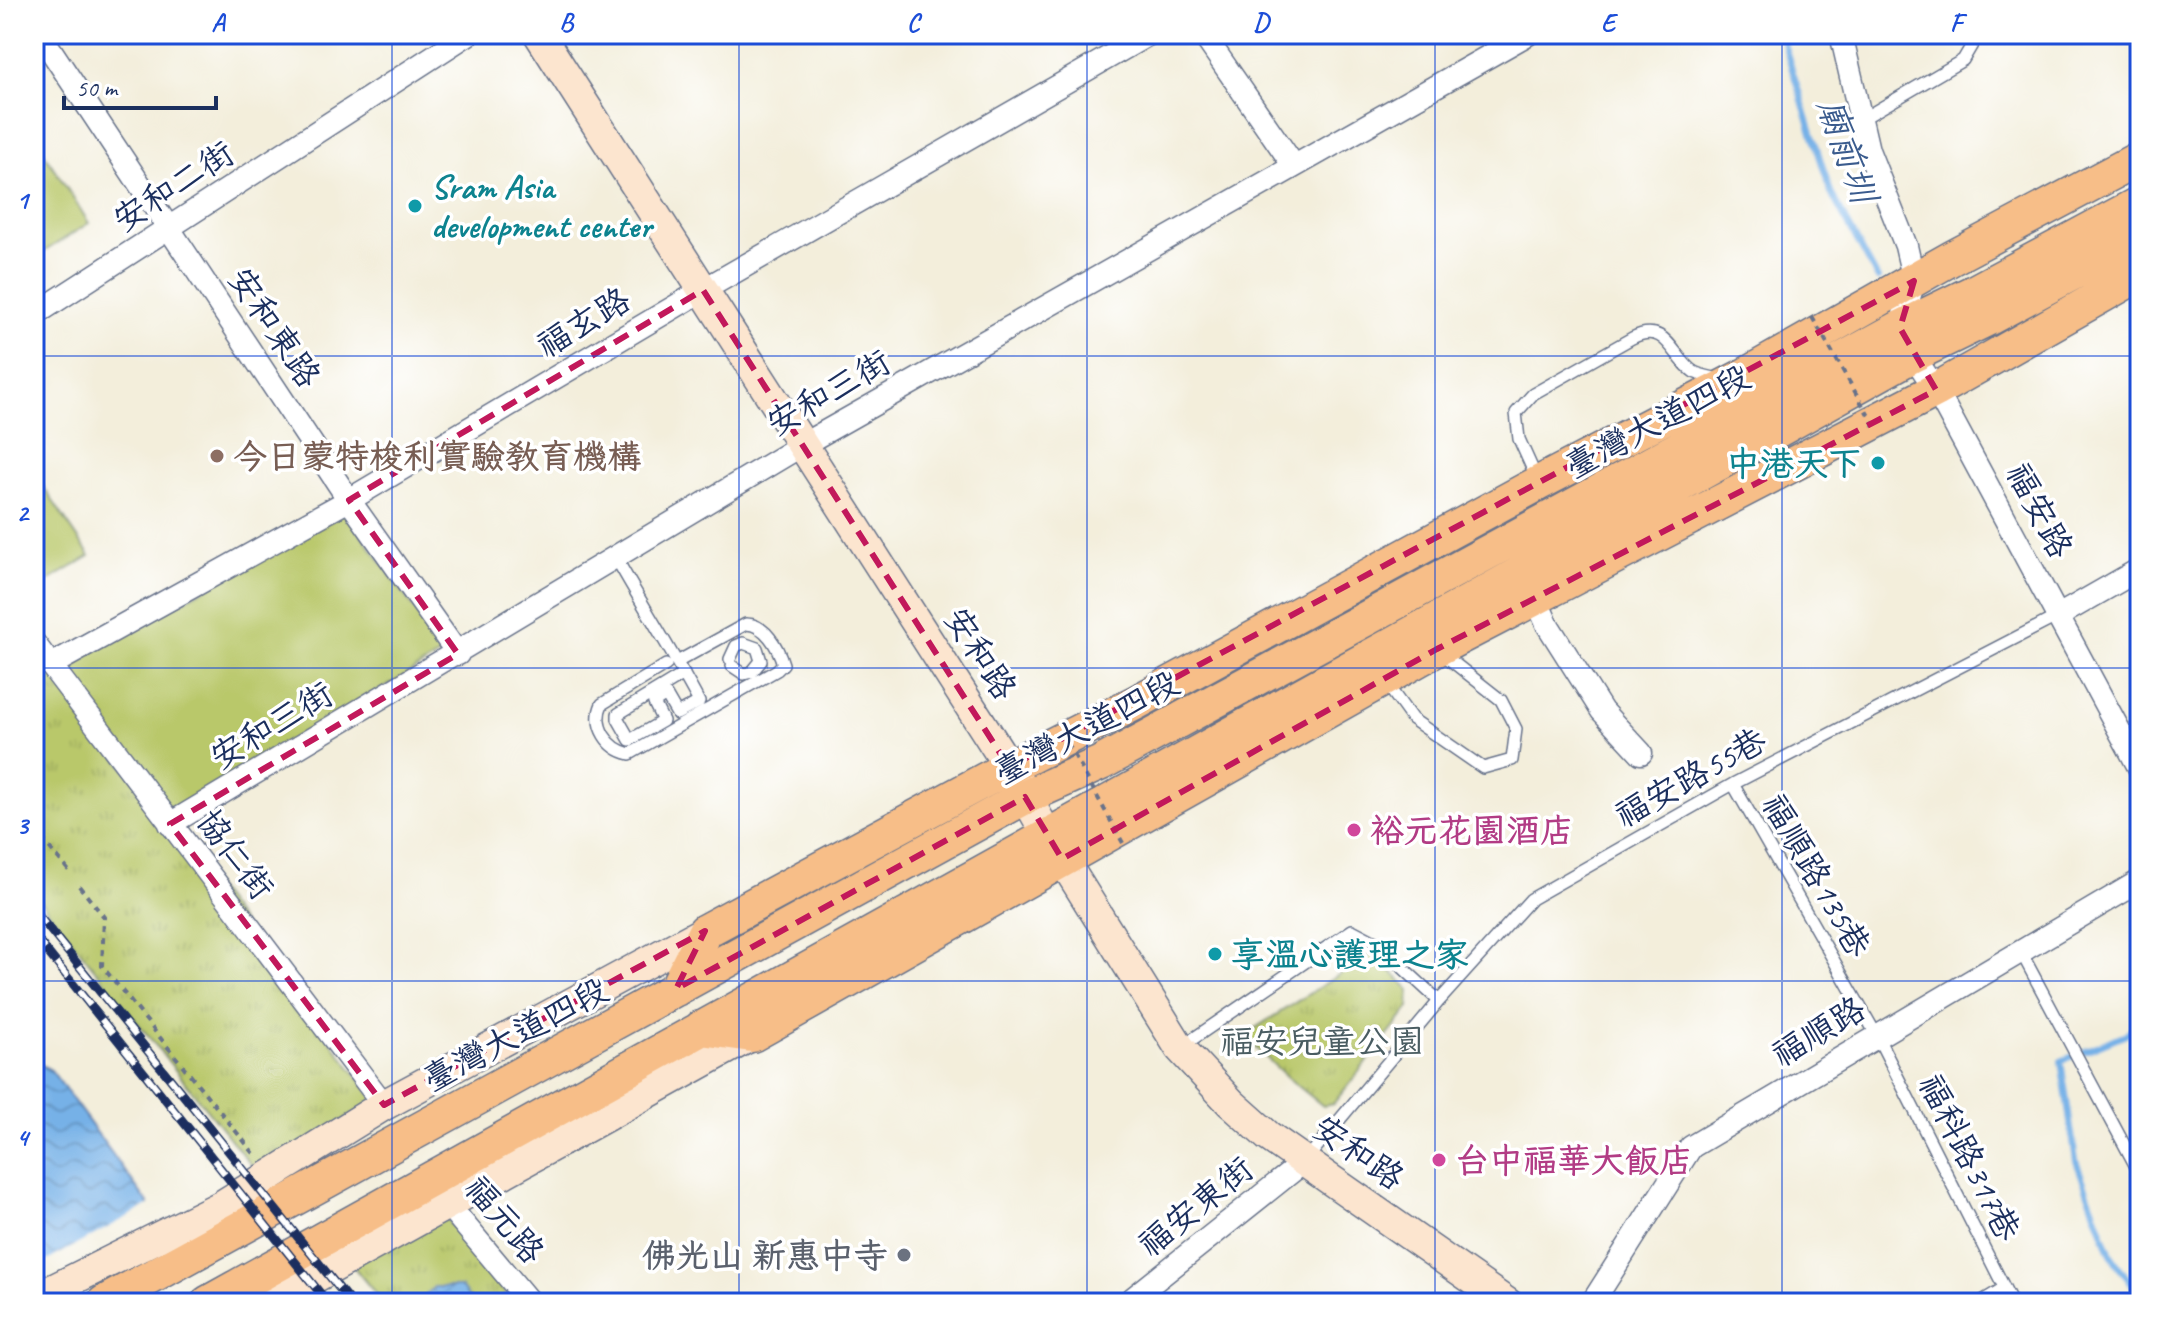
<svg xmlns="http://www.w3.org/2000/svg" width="2174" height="1337" viewBox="0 0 2174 1337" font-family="Caveat,'LXGW WenKai TC',sans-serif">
	<defs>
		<pattern id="park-tufts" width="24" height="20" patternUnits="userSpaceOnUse" patternTransform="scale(2)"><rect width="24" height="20" fill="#b9c86a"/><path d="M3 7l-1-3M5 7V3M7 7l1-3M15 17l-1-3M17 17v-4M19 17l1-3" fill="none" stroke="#9eac5e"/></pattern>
		<pattern id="water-waves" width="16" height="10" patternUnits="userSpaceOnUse" patternTransform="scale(2)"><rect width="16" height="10" fill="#76b1e7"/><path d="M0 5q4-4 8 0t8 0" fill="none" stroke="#6090be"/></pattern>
	</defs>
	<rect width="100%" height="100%" fill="#fff"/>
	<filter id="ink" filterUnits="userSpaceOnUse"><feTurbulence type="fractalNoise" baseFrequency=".0125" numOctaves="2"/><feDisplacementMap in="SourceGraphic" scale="16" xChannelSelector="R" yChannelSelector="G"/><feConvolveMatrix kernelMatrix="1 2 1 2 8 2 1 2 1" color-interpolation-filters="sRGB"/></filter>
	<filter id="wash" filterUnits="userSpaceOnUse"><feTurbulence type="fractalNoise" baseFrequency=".006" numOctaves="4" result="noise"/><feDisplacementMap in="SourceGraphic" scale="32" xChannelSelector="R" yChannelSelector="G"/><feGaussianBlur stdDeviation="1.8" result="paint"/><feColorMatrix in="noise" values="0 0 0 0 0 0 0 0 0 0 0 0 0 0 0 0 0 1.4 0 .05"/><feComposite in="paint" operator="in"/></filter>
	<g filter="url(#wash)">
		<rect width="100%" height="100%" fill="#f3eedb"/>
		<path fill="#b9c86a" stroke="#6a7c64" stroke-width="2" d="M 34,137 L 89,223 L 34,258 Z
			M 34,473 L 90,556 L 34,590 Z
			M 344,510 L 445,652 L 173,813 L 62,669 Z"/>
		<path fill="url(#park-tufts)" stroke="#6a7c64" stroke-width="2" d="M 34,648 L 376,1101 L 256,1171 L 34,893 Z
			M 1373,953 L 1410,990 L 1409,1009 L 1333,1104 L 1323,1106 L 1288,1078 L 1243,1036 Z
			M 439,1209 L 513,1303 L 383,1303 L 348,1260 Z"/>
		<path fill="url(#water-waves)" stroke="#4870a2" stroke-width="2" d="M 34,1061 L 51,1070 L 221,1303 L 34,1303 Z
			M 434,1287 L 461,1287 L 473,1303 L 419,1303 Z"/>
		<path fill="#f3eedb" d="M 153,1203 L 225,1303 L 34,1303 L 34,1268 Z"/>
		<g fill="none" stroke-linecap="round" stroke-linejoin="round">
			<path stroke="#76b1e7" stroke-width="6" d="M 1781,34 L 1831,193 L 1878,279
				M 2140,1020 L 2126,1034 L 2061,1061 L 2076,1161 L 2111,1255 L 2140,1296"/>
		</g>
	</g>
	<g filter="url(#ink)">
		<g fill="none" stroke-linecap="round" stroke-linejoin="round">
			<g stroke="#67728a" stroke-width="14">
				<path id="lane" d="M 1862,119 L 1963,60 L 1976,38 L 1975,34
					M 1537,479 L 1519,439 L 1516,413 L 1533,394 L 1632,338 C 1668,320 1672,358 1694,372 C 1702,376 1711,377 1719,379
					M 616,558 C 643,606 673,653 699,702 L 677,714 L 666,695 L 654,703 L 663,721 L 630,740 L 618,719 L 618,714 L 684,674
					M 730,659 L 736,646 L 743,643 L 757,648 L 761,661 L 752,672 L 744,674 L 732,666
					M 666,665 L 602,704 C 592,726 608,749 630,754 L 777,670 L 783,664 C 778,647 765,624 746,624 L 677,662
					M 1386,683 L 1412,719 L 1483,768 L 1512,760 L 1516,729 L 1501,700 L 1440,652
					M 1733,784 L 1877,1036 L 2012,1303
					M 2021,952 L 2140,1174
					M 1181,1047 L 1352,930 L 1375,942 L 1439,1001
					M 1305,1161 L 1439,1001 L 1531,899 L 1733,784 L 2058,616
					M 1979,1303 L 2004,1288"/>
			</g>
			<g stroke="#67728a" stroke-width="25">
				<path id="street" d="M 40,34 L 349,500 L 458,654
					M 1203,34 L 1294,166
					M 1841,34 L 1868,150 L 1906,246 L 1914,281 L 1900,328 L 1913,355 L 1936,390 L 2140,769
					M 34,315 L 468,34
					M 1536,599 L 1547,624 L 1602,711 L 1641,753
					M 2058,616 L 2140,569
					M 34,643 L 384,1105
					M 51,665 L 349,500 L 703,290 L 1149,34
					M 170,824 L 802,445 L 1528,34
					M 438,1193 L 530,1303
					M 1127,1303 L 1305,1161
					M 1592,1303 L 1691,1147 L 2140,881"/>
			</g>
			<g stroke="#67728a" stroke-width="33">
				<path id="secondary" d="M 539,34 L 1009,767 L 1048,836 L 1180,1048 L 1231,1103 L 1268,1136 L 1507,1303
					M 34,1299 L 221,1206 L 384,1105 L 705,931
					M 269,1303 L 752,1035"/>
			</g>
			<g stroke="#67728a" stroke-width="37">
				<path id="primary" d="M 676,989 L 705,931 L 1009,767 L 1137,702 L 1539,483 L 1742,377 L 1952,258 L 2140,158
					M 701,1028 L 752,1035 L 1437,649 L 1936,390 L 2140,274
					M 104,1303 L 1025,797 L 1101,763 L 1900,328 L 1974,292 L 2140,203
					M 208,1303 L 1913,355 L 1989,318 L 2140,237"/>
			</g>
			<path stroke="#67728a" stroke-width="4" stroke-dasharray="6 6" stroke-linecap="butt" d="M 34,829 L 69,871
				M 79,886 L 104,917 L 102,966 L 256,1156"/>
			<use href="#lane" stroke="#fff" stroke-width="11"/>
			<use href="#street" stroke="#fff" stroke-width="22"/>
			<use href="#secondary" stroke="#fce5cf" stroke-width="30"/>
			<use href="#primary" stroke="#f7be88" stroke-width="34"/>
			<g stroke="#1b2f5e" stroke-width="9">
				<path id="rail" d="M 34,910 L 351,1303
					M 34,935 L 328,1303"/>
			</g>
			<use href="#rail" stroke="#fff" stroke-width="6" stroke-dasharray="18" stroke-linecap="butt"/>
			<path stroke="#67728a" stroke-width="4" stroke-dasharray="6 6" stroke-linecap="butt" d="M 1812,317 L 1877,430
				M 1062,733 L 1123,843"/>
		</g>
	</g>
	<path fill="none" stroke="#c2185b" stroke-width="6" stroke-dasharray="16 10" stroke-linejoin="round" d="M 1914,281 L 1900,328 L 1936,390 L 1437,649 L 1062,859 L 1025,797 L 676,989 L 705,931 L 384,1105 L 170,824 L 458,654 L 349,500 L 703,290 L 1009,767 Z"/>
	<path fill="none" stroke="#1d4ed8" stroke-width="2" stroke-opacity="0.55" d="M 392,34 L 392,1303M 739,34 L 739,1303M 1087,34 L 1087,1303M 1435,34 L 1435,1303M 1782,34 L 1782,1303M 34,356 L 2140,356M 34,668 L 2140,668M 34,981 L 2140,981"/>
	<g fill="#0f9aa8" stroke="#fff" stroke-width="3">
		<circle cx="415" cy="206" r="8"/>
		<circle cx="1878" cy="463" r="8"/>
		<circle cx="1215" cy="954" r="8"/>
	</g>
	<circle fill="#8d6e63" stroke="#fff" stroke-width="3" cx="217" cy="456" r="8"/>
	<g fill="#d1479c" stroke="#fff" stroke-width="3">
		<circle cx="1354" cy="830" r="8"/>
		<circle cx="1439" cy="1160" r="8"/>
	</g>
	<circle fill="#6b7280" stroke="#fff" stroke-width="3" cx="904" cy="1255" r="8"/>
	<g text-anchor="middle" stroke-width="7" stroke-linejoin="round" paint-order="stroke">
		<g font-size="34" fill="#1b2f5e" stroke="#fff">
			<text transform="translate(173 186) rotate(-33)" y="12">安和二街</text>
			<text transform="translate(583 322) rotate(-31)" y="12">福玄路</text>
			<text transform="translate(275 327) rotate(56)" y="12">安和東路</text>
			<text transform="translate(828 392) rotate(-30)" y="12">安和三街</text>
			<text transform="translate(1657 421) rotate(-28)" y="12">臺灣大道四段</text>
			<text transform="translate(2040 510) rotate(62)" y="12">福安路</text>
			<text transform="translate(981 653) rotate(57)" y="12">安和路</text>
			<text transform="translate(271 725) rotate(-31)" y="12">安和三街</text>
			<text transform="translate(1086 727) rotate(-28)" y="12">臺灣大道四段</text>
			<text transform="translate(1690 777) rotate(-29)" y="12">福安路55巷</text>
			<text transform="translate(236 854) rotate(53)" y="12">協仁街</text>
			<text transform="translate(1817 875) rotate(60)" y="12">福順路135巷</text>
			<text transform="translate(1818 1031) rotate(-31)" y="12">福順路</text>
			<text transform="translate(515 1034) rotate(-28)" y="12">臺灣大道四段</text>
			<text transform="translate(1359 1152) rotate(35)" y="12">安和路</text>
			<text transform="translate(1970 1157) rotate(63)" y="12">福科路317巷</text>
			<text transform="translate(1195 1206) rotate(-39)" y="12">福安東街</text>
			<text transform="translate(505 1219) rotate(50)" y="12">福元路</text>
		</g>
		<g font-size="34" font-weight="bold" fill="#0d838f" stroke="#fff" text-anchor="start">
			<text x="431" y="198">Sram Asia<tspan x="431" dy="39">development center</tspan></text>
			<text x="1862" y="475" text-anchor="end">中港天下</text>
			<text x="1231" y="966">享溫心護理之家</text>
		</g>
		<g font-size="34" font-weight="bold" fill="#785e54" stroke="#fff" text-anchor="start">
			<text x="233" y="468">今日蒙特梭利實驗教育機構</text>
		</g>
		<g font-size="34" font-weight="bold" fill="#b23c85" stroke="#fff" text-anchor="start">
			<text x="1370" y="842">裕元花園酒店</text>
			<text x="1455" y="1172">台中福華大飯店</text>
		</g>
		<g font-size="34" fill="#4a5d62" stroke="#fff">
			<text x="1322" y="1053">福安兒童公園</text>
		</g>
		<g font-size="34" font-weight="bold" fill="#5b616d" stroke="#fff" text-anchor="end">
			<text x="888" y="1267">佛光山 新惠中寺</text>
		</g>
		<g font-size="36" font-style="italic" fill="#3b5c8e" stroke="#fff">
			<text transform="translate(1848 150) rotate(70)" y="13">廟前圳</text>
		</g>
	</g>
	<rect width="2174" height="1337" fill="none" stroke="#fff" stroke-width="88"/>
	<path d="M64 96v12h152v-12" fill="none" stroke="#1b2f5e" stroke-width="4"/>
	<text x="76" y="96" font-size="24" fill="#1b2f5e" stroke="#ffffff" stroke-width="6" paint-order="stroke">50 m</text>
	<rect x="44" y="44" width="2086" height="1249" fill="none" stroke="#1d4ed8" stroke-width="3"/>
	<g font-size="26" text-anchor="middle" font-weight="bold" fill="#1d4ed8">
		<text x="218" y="31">A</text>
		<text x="566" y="31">B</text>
		<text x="913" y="31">C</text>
		<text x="1261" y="31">D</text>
		<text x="1608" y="31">E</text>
		<text x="1956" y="31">F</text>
		<text x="22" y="209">1</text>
		<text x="22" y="521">2</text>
		<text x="22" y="834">3</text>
		<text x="22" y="1146">4</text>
	</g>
</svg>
